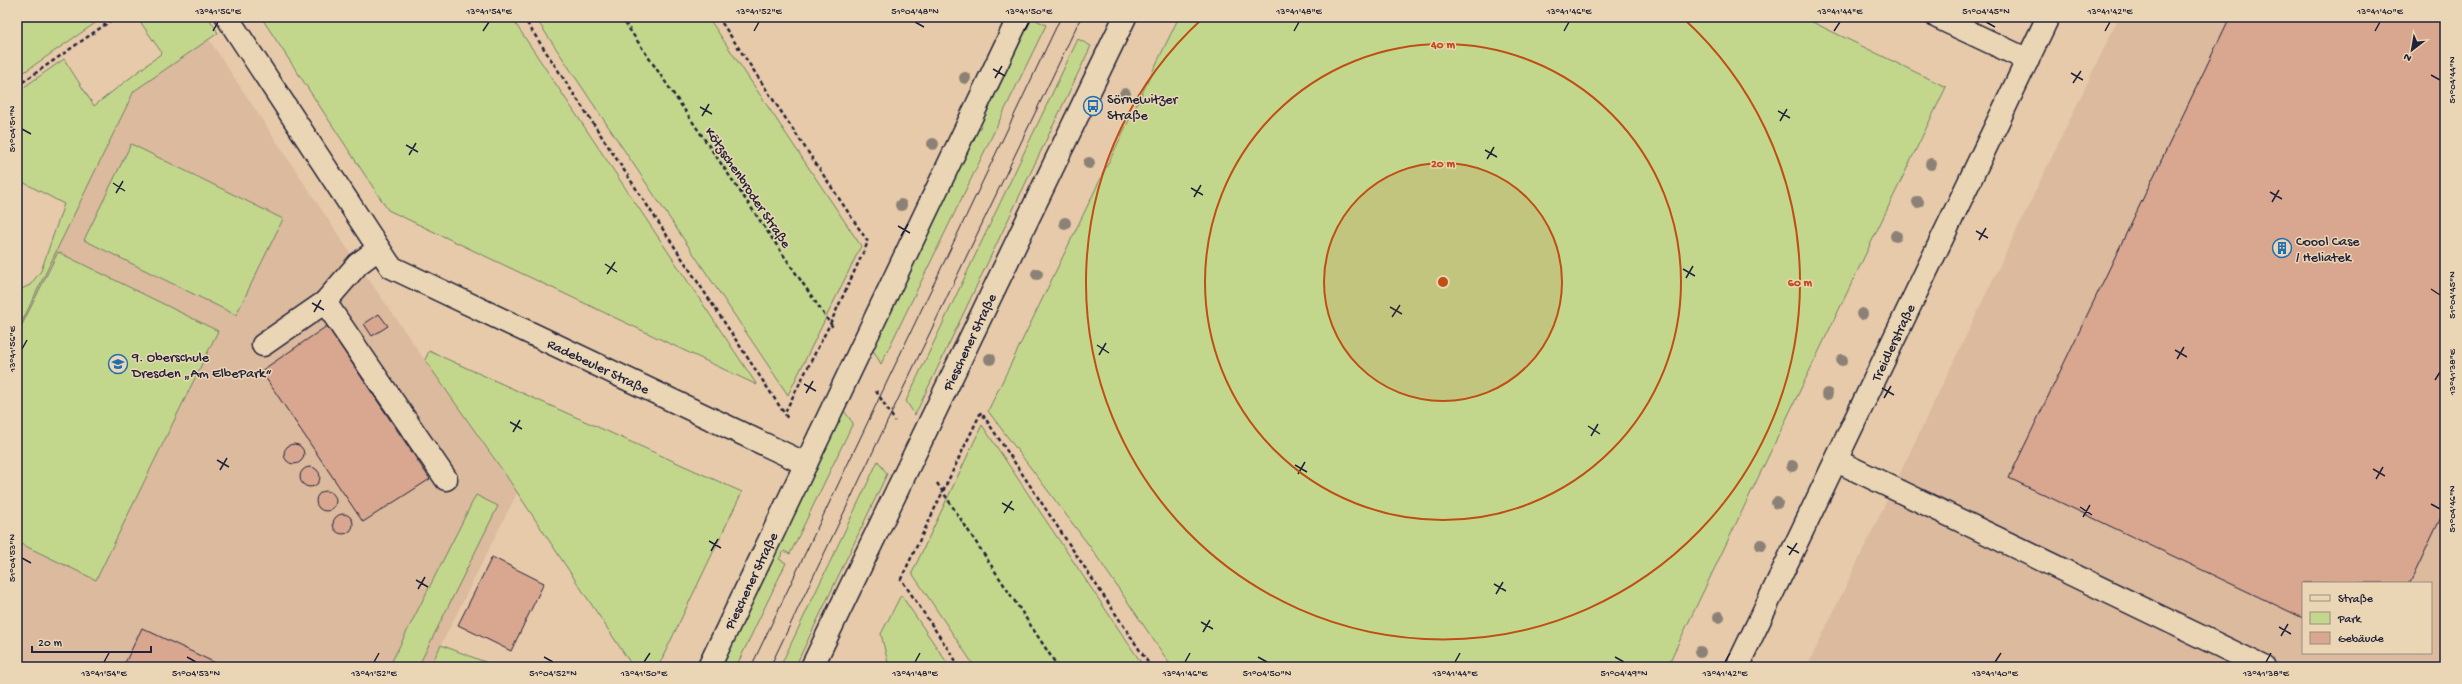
<svg xmlns="http://www.w3.org/2000/svg" width="2462" height="684" viewBox="0 0 2462 684" font-family="'Gochi Hand',sans-serif">
	<rect width="100%" height="100%" fill="#e7caaa"/>
	<filter id="ink" filterUnits="userSpaceOnUse"><feTurbulence type="fractalNoise" baseFrequency=".025" numOctaves="2"/><feDisplacementMap in="SourceGraphic" scale="8" xChannelSelector="R" yChannelSelector="G"/><feConvolveMatrix kernelMatrix="1 2 1 2 8 2 1 2 1" color-interpolation-filters="sRGB"/></filter>
	<g filter="url(#ink)">
		<path fill="#dbba9e" fill-rule="evenodd" d="M 2119,17 L 2445,17 L 2445,667 L 1807,667 ZM 2303,583 L 2431,583 L 2431,653 L 2303,653 Z
			M 208,38 L 349,251 L 517,493 L 430,667 L 17,667 L 17,332 L 134,91 Z"/>
		<path fill="#c3d78c" stroke="#727c64" d="M 17,17 L 104,17 L 17,77 Z
			M 137,17 L 208,17 L 218,33 L 134,91 L 17,332 L 17,291 L 30,285 L 41,271 L 64,204 L 17,179 L 17,92 L 64,59 L 94,106 L 162,53 Z
			M 261,17 L 511,17 L 757,385 L 388,210 Z
			M 535,17 L 708,17 L 861,246 L 788,395 Z
			M 1179,17 L 1802,17 L 1946,87 L 1667,667 L 1172,667 L 1091,548 L 988,411 Z
			M 1032,18 L 1046,25 L 881,364 L 873,350 Z
			M 1078,39 L 1091,46 L 915,415 L 906,401 Z
			M 131,144 L 283,219 L 236,315 L 84,240 Z
			M 58,252 L 218,331 L 96,580 L 17,542 L 17,335 Z
			M 429,351 L 742,492 L 658,667 L 633,667 L 505,474 L 425,360 Z
			M 844,411 L 853,423 L 790,554 L 784,551 L 779,559 L 786,563 L 736,667 L 721,667 Z
			M 982,425 L 1144,667 L 975,667 L 912,573 Z
			M 878,461 L 887,474 L 795,667 L 780,667 Z
			M 476,495 L 498,506 L 418,667 L 389,667 Z
			M 901,595 L 950,667 L 889,667 L 881,634 Z
			M 441,645 L 498,667 L 430,667 Z"/>
		<path fill="#d9a790" stroke="#22223b" d="M 2230,17 L 2445,17 L 2445,509 L 2410,583 L 2303,583 L 2303,618 L 2009,478 Z
			M 379,314 L 388,326 L 372,336 L 364,324 Z
			M 327,326 L 430,479 L 363,522 L 261,371 Z
			M284 454a10 10 0 1 1 20 0a10 10 0 1 1-20 0Z
			M300 477a10 10 0 1 1 20 0a10 10 0 1 1-20 0Z
			M316 501a10 10 0 1 1 20 0a10 10 0 1 1-20 0Z
			M333 524a10 10 0 1 1 20 0a10 10 0 1 1-20 0Z
			M 492,557 L 544,583 L 511,651 L 458,625 Z
			M 142,628 L 224,667 L 123,667 Z"/>
		<g fill="none" stroke-linecap="round" stroke-linejoin="round">
			<g stroke="#22223b" stroke-width="25">
				<g id="minor">
					<path id="s1" d="M 227,17 L 391,267 L 806,464"/>
					<path d="M 1937,17 L 2028,60"/>
					<path d="M 325,302 L 446,479"/>
					<path d="M 263,345 L 325,302 L 358,264 L 378,249"/>
					<path d="M 1837,461 L 2264,667"/>
					<path id="s2" d="M 709,667 L 1019,17"/>
					<path id="s3" d="M 812,667 L 1125,17"/>
					<path id="s4" d="M 1737,667 L 2048,17"/>
				</g>
			</g>
			<path stroke="#22223b" stroke-width="2.5" stroke-dasharray="4 3" stroke-linecap="butt" d="M 523,17 L 788,419
				M 621,17 L 834,329
				M 718,17 L 868,242 L 830,324 L 785,412
				M 17,86 L 116,17
				M 876,391 L 895,421
				M 937,483 L 1058,667
				M 960,667 L 901,579 L 981,412 L 1151,667"/>
			<use href="#minor" stroke="#ead6b4" stroke-width="22"/>
			<path stroke="#22223b" stroke-width="1" d="M 751,667 L 1061,17
				M 770,667 L 1081,17"/>
		</g>
		<g fill="#8c8176">
			<circle cx="965" cy="78" r="6"/>
			<circle cx="1125" cy="94" r="6"/>
			<circle cx="933" cy="144" r="6"/>
			<circle cx="1089" cy="163" r="6"/>
			<circle cx="1931" cy="164" r="6"/>
			<circle cx="1918" cy="202" r="6"/>
			<circle cx="901" cy="205" r="6"/>
			<circle cx="1065" cy="223" r="6"/>
			<circle cx="1896" cy="236" r="6"/>
			<circle cx="1037" cy="274" r="6"/>
			<circle cx="1862" cy="314" r="6"/>
			<circle cx="990" cy="359" r="6"/>
			<circle cx="1842" cy="360" r="6"/>
			<circle cx="1827" cy="394" r="6"/>
			<circle cx="1792" cy="466" r="6"/>
			<circle cx="1777" cy="503" r="6"/>
			<circle cx="1761" cy="545" r="6"/>
			<circle cx="1719" cy="617" r="6"/>
			<circle cx="1700" cy="652" r="6"/>
		</g>
	</g>
	<path fill="none" stroke="#22223b" stroke-width="1.5" d="M 915,22 L 924,27M 1986,22 L 1995,27M 213,31 L 218,22M 483,31 L 489,22M 754,31 L 759,22M 1024,31 L 1029,22M 1294,31 L 1299,22M 1564,31 L 1569,22M 1834,31 L 1840,22M 2105,31 L 2110,22M 2375,31 L 2380,22M 993,69 L 1005,76M 2071,73 L 2083,80M 2431,75 L 2440,80M 995,78 L 1002,66M 2073,83 L 2081,71M 700,107 L 712,114M 1778,111 L 1790,118M 702,116 L 709,104M 1780,121 L 1787,109M 22,129 L 31,134M 406,145 L 418,152M 1485,150 L 1497,157M 409,155 L 416,143M 1487,159 L 1494,147M 113,183 L 125,191M 1191,188 L 1203,195M 2270,192 L 2282,199M 116,193 L 123,181M 1194,197 L 1201,185M 2272,202 L 2279,190M 898,226 L 910,233M 1976,231 L 1988,238M 901,236 L 908,224M 1979,240 L 1986,228M 605,264 L 617,272M 1683,269 L 1695,276M 607,274 L 615,262M 1686,278 L 1693,266M 2431,289 L 2440,295M 312,303 L 324,310M 1390,307 L 1402,314M 314,312 L 321,300M 1392,317 L 1400,305M 1097,345 L 1109,353M 22,349 L 27,340M 2175,350 L 2187,357M 1099,355 L 1106,343M 2177,359 L 2184,347M 2435,380 L 2440,372M 804,384 L 816,391M 1882,388 L 1894,395M 806,393 L 813,381M 1884,398 L 1891,386M 510,422 L 522,429M 1588,426 L 1600,434M 513,432 L 520,420M 1591,436 L 1598,424M 217,460 L 229,467M 1295,465 L 1307,472M 2373,469 L 2385,476M 220,470 L 227,458M 1298,474 L 1305,462M 2376,479 L 2383,467M 1002,503 L 1014,510M 2431,504 L 2440,509M 2080,507 L 2092,515M 1004,513 L 1012,501M 2083,517 L 2090,505M 709,541 L 721,548M 1787,546 L 1799,553M 711,551 L 718,539M 1789,555 L 1797,543M 22,558 L 31,563M 416,580 L 428,587M 1494,584 L 1506,591M 418,589 L 425,577M 1496,594 L 1503,582M 1201,622 L 1213,629M 2279,627 L 2291,634M 1203,632 L 1210,620M 2281,636 L 2288,624M 187,657 L 196,662M 544,657 L 553,662M 1258,657 L 1267,662M 1615,657 L 1624,662M 104,662 L 109,653M 374,662 L 379,653M 644,662 L 650,653M 915,662 L 920,653M 1185,662 L 1190,653M 1455,662 L 1460,653M 1725,662 L 1730,653M 1995,662 L 2001,653M 2266,662 L 2271,653"/>
	<circle cx="1443" cy="282" r="119" fill="#c04e15" fill-opacity=".12"/>
	<g fill="none" stroke="#c04e15" stroke-width="2">
		<circle cx="1443" cy="282" r="119"/>
		<circle cx="1443" cy="282" r="238"/>
		<path d="M1684 19A357 357 0 1 1 1202 19"/>
	</g>
	<defs>
		<g id="bus-ring" transform="scale(1)"><circle r="9.5" fill="#ead6b4" stroke="#1f6fb2" stroke-width="1.5"/><path d="M-5-6H5V4H4V6H2V4H-2V6H-4V4H-5ZM-3.5-4V0h7V-4ZM-3.5 1.2v1.5H-2V1.2ZM2 1.2v1.5H3.5V1.2Z" fill="#1f6fb2"/></g>
		<g id="building-ring" transform="scale(1)"><circle r="9.5" fill="#ead6b4" stroke="#1f6fb2" stroke-width="1.5"/><path d="M-4-6H4V6H1V3H-1V6H-4ZM-2.5-4.3h1.7v1.8h-1.7ZM.8-4.3h1.7v1.8H.8ZM-2.5-1h1.7V.8h-1.7ZM.8-1h1.7V.8H.8Z" fill="#1f6fb2"/></g>
		<g id="school-ring" transform="scale(1)"><circle r="9.5" fill="#ead6b4" stroke="#1f6fb2" stroke-width="1.5"/><path d="M0-5L7-2L0 1L-7-2ZM-4 1L0 2.5L4 1V4Q0 6-4 4Z" fill="#1f6fb2"/></g>
	</defs>
	<g fill-rule="evenodd">
		<use href="#bus-ring" x="1093" y="106"/>
		<use href="#building-ring" x="2282" y="248"/>
		<use href="#school-ring" x="118" y="364"/>
	</g>
	<g text-anchor="middle" stroke-width="3" stroke-linejoin="round" paint-order="stroke">
		<g font-size="14" fill="#22223b" stroke="#ead6b4" text-anchor="start">
			<text x="1107" y="103">Sörnewitzer<tspan x="1107" dy="16">Straße</tspan></text>
			<text x="2296" y="245">Coool Case<tspan x="2296" dy="16">/ Heliatek</tspan></text>
			<text x="132" y="361">9. Oberschule<tspan x="132" dy="16">Dresden „Am ElbePark“</tspan></text>
		</g>
		<g font-size="14" fill="#22223b" stroke="#ead6b4">
			<text transform="translate(749 187) rotate(56)" y="5">Kötzschenbroder Straße</text>
			<text dy="5" stroke="none"><textPath href="#s3" startOffset="361">Pieschener Straße</textPath></text>
			<text dy="5" stroke="none"><textPath href="#s4" startOffset="360">Treidlerstraße</textPath></text>
			<text dy="5" stroke="none"><textPath href="#s1" startOffset="529">Radebeuler Straße</textPath></text>
			<text dy="5" stroke="none"><textPath href="#s2" startOffset="96">Pieschener Straße</textPath></text>
		</g>
	</g>
	<circle cx="1443" cy="282" r="6" fill="#c04e15" stroke="#ead6b4" stroke-width="2"/>
	<g font-size="12" text-anchor="middle" font-weight="bold" fill="#c04e15" stroke="#ead6b4" stroke-width="3" stroke-linejoin="round" paint-order="stroke">
		<text x="1443" y="48">40 m</text>
		<text x="1443" y="167">20 m</text>
		<text x="1800" y="286">60 m</text>
	</g>
	<rect width="2462" height="684" fill="none" stroke="#ead6b4" stroke-width="44"/>
	<rect x="2302" y="582" width="130" height="72" fill="#ead6b4" stroke="#9a8e84"/>
	<rect x="2310" y="595" width="20" height="6" fill="#ead6b4" stroke="#9a8e84"/>
	<text x="2338" y="602" font-size="12" fill="#22223b">Straße</text>
	<rect x="2310" y="612" width="20" height="12" fill="#c3d78c" stroke="#9a8e84"/>
	<text x="2338" y="622" font-size="12" fill="#22223b">Park</text>
	<rect x="2310" y="632" width="20" height="12" fill="#d9a790" stroke="#9a8e84"/>
	<text x="2338" y="642" font-size="12" fill="#22223b">Gebäude</text>
	<g transform="translate(2412 50) rotate(211)" stroke="#ead6b4" stroke-width="3" paint-order="stroke">
	<path d="M0-3L7 15L0 10L-7 15Z" fill="#22223b"/>
	<text y="-6" font-size="11" font-weight="bold" text-anchor="middle" fill="#22223b">N</text>
	</g>
	<path d="M32 646v6h119v-6" fill="none" stroke="#22223b" stroke-width="2"/>
	<text x="38" y="646" font-size="12" fill="#22223b" stroke="#ead6b4" stroke-width="3" paint-order="stroke">20 m</text>
	<rect x="22" y="22" width="2418" height="640" fill="none" stroke="#22223b" stroke-width="1.5"/>
	<g font-size="10" text-anchor="middle" fill="#22223b">
		<text x="218" y="14">13°41'56"E</text>
		<text x="489" y="14">13°41'54"E</text>
		<text x="759" y="14">13°41'52"E</text>
		<text x="915" y="14">51°04'48"N</text>
		<text x="1029" y="14">13°41'50"E</text>
		<text x="1299" y="14">13°41'48"E</text>
		<text x="1569" y="14">13°41'46"E</text>
		<text x="1840" y="14">13°41'44"E</text>
		<text x="1986" y="14">51°04'45"N</text>
		<text x="2110" y="14">13°41'42"E</text>
		<text x="2380" y="14">13°41'40"E</text>
		<text transform="translate(2451 80) rotate(-90)" y="4">51°04'44"N</text>
		<text transform="translate(11 129) rotate(-90)" y="4">51°04'51"N</text>
		<text transform="translate(2451 295) rotate(-90)" y="4">51°04'45"N</text>
		<text transform="translate(11 349) rotate(-90)" y="4">13°41'56"E</text>
		<text transform="translate(2451 372) rotate(-90)" y="4">13°41'38"E</text>
		<text transform="translate(2451 509) rotate(-90)" y="4">51°04'46"N</text>
		<text transform="translate(11 558) rotate(-90)" y="4">51°04'53"N</text>
		<text x="104" y="676">13°41'54"E</text>
		<text x="196" y="676">51°04'53"N</text>
		<text x="374" y="676">13°41'52"E</text>
		<text x="553" y="676">51°04'52"N</text>
		<text x="644" y="676">13°41'50"E</text>
		<text x="915" y="676">13°41'48"E</text>
		<text x="1185" y="676">13°41'46"E</text>
		<text x="1267" y="676">51°04'50"N</text>
		<text x="1455" y="676">13°41'44"E</text>
		<text x="1624" y="676">51°04'49"N</text>
		<text x="1725" y="676">13°41'42"E</text>
		<text x="1995" y="676">13°41'40"E</text>
		<text x="2266" y="676">13°41'38"E</text>
	</g>
</svg>
